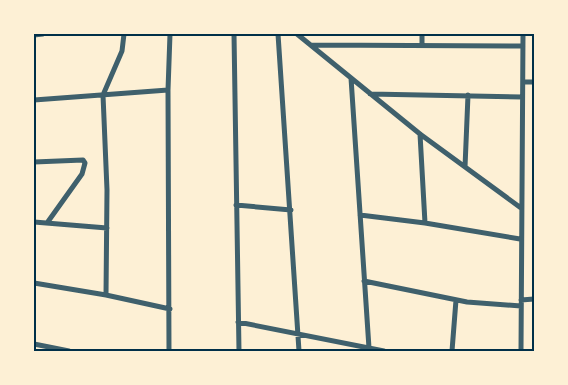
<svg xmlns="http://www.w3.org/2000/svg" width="568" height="385" viewBox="0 0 568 385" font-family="'Space Grotesk',sans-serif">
	<rect width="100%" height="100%" fill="#fdf0d5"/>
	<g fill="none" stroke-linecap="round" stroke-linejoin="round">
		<path stroke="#3f606c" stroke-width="5" d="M 234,34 L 239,351
			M 278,34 L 299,351
			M 297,34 L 420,134 L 521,208
			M 422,34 L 422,45
			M 34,35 L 43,34
			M 311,45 L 523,46
			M 351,78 L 369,348
			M 523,82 L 534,82
			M 370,94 L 522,97
			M 34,100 L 168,90
			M 420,134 L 425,223
			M 34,162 L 83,160 L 85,163 L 82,174 L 47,223
			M 465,167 L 468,95
			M 236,205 L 291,210
			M 360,215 L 425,223 L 520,239
			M 34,222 L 107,228
			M 364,281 L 467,302 L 521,306
			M 34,283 L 106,295 L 170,309
			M 106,295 L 107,190 L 103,95 L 122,51 L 124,34
			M 521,300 L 534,299
			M 238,322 L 384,351
			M 34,344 L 69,351
			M 169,351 L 168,90 L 170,34
			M 452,351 L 456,300
			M 521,351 L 523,34"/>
	</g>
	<rect width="568" height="385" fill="none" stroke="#fdf0d5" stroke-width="70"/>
	<rect x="35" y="35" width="498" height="315" fill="none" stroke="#003049" stroke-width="2"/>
</svg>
